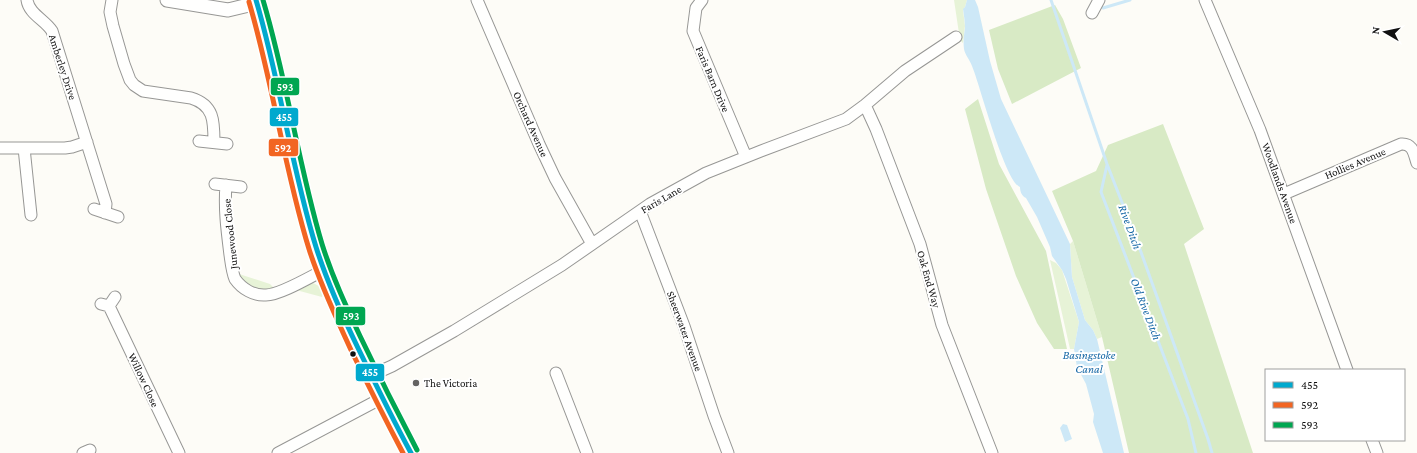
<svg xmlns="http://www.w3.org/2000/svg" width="1417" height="453" viewBox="0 0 1417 453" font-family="'Crimson Pro',serif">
	<rect width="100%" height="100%" fill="#fdfcf7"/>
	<path fill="#e7f3d7" d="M 954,0 L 967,0 L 965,7 L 963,10 L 965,26 L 963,43 L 960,40 Z
		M 1073,241 L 1102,337 L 1097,339 L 1093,330 L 1085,320 L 1072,277 L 1070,244 Z
		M 1050,260 L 1056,263 L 1062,270 L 1079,322 L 1074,349 L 1070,349 Z
		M 236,273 L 270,284 L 273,287 L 273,291 L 251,290 Z
		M 313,283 L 319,286 L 323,295 L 322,297 L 296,290 Z"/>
	<path fill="#d8eac5" d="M 1055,5 L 1063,19 L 1081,68 L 1012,104 L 998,69 L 989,30 Z
		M 978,99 L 999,164 L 1046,251 L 1067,349 L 1054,349 L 1037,323 L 1016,276 L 986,189 L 965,109 Z
		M 1163,124 L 1204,229 L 1184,244 L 1253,453 L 1129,453 L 1102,337 L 1073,241 L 1052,191 L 1096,171 L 1108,145 Z"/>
	<path fill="#cde8f7" d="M 967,0 L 975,0 L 978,7 L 990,61 L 1001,99 L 1070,244 L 1072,277 L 1085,320 L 1093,330 L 1097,339 L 1124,453 L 1103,453 L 1093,422 L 1094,414 L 1086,384 L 1077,367 L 1074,349 L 1079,322 L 1066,279 L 1062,270 L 1052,256 L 1050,247 L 1037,217 L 1026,198 C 1022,196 1020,192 1020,187 C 1005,182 980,85 972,66 C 970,60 965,55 964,49 C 963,42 964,35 965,28 C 965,22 964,16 963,9 L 965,7 Z
		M 1063,424 L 1067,425 L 1072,439 L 1065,442 L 1060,428 Z"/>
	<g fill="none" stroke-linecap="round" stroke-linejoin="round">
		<path stroke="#cde8f7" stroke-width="3" d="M 1051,0 L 1107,164 L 1137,241 L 1208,439 L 1212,453
			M 1103,8 L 1130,0
			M 1107,165 L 1101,192 L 1188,419 L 1196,453"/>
		<g stroke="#979795" stroke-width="13">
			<path id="minor" d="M 27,0 C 29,14 45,20 52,31 L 106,204 L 105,213
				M 112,0 L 110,12 L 113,26 L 124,64 L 130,80 L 134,85 L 143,91 L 191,98 C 214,105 214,121 214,142
				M 477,0 L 539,144 L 555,178 L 592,244
				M 702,0 L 696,8 L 693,31 L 746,157
				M 1205,0 L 1260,130 L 1347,370
				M 1092,13 L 1099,0
				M 865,105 L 876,129 L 920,244 L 942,325 L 992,453
				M 199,141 L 227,144
				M 0,148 L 65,148 L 72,147 L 87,142
				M 24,148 L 31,215
				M 215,184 L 241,187
				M 226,185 C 224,209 227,231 230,255 C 231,262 232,272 235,279 C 242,289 254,296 266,295 C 280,295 310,277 324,270
				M 1284,194 L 1401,144 C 1413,143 1414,154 1417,163
				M 94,209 L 118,217
				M 640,211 L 684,326 L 714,416 L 728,453
				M 101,304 L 109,306 L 115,297
				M 109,306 L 179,453
				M 556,373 L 587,453
				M 372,375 L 392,366 L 454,331 L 562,265 L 650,204 L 706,173 L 761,151 L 846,119 L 865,105 L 905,71 L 956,37
				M 1372,440 L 1377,453
				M 83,453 L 90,450
				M 278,453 L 382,398"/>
		</g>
		<g stroke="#979795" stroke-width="15">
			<path id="tertiary" d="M 167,0 L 228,10 L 257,3"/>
		</g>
		<g stroke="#8e8d8b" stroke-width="17">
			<path id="secondary" d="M 256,0 C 282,81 291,166 316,247 C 330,291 351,333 371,375 C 384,401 397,427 411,453"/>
		</g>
		<use href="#minor" stroke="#fffffe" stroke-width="11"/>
		<use href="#tertiary" stroke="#fffffe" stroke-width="13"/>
		<use href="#secondary" stroke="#f6f4eb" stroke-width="15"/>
		<g stroke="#fff" stroke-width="8">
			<path id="bus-1" d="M 256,0 C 280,81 291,166 316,247 C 327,282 342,315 358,348 C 375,383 392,418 411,453"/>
		</g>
		<g stroke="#fff" stroke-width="8">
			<path id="bus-2" d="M 249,2 C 273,83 284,168 309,249 C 320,284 336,317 351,350 C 368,385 385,419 403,453"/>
		</g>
		<g stroke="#fff" stroke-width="8">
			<path id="bus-3" d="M 263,0 C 287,80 298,164 322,244 C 332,276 346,306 360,336 C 378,374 397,412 417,450"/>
		</g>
		<use href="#bus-1" stroke="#00a9ce" stroke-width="5"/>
		<use href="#bus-2" stroke="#f26522" stroke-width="5"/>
		<use href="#bus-3" stroke="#00a651" stroke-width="5"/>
	</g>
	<circle fill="#111" stroke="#fff" stroke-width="1.5" cx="353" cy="354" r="3.5"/>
	<circle fill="#646362" stroke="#fff" stroke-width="1.5" cx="416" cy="383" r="4"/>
	<g text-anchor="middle" stroke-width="4" stroke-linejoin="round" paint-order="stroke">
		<g font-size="11" fill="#111" stroke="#fff">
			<text transform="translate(63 67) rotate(72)" y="4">Amberley Drive</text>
			<text transform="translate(713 79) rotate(67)" y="4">Faris Barn Drive</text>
			<text transform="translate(531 124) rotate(66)" y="4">Orchard Avenue</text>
			<text transform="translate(1355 163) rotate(-23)" y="4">Hollies Avenue</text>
			<text transform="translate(1280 183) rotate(70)" y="4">Woodlands Avenue</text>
			<text transform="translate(661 199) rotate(-30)" y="4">Faris Lane</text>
			<text transform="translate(230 234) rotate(-96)" y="4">Junewood Close</text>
			<text transform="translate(929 279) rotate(74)" y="4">Oak End Way</text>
			<text transform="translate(685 331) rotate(70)" y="4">Sheerwater Avenue</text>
			<text transform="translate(144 380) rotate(65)" y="4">Willow Close</text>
		</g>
		<g font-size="11" fill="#111" stroke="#fff" text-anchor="start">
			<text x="424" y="387">The Victoria</text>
		</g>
		<g font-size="12" font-style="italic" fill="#1768a6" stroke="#fff">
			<text transform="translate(1130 227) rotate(70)" y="4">Rive Ditch</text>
			<text transform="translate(1146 309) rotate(69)" y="4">Old Rive Ditch</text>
			<text x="1089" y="359">Basingstoke<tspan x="1089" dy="14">Canal</tspan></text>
		</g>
	</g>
	<g stroke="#fff" stroke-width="1.5">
		<rect x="270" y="77" width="30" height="19" rx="4" fill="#00a651"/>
		<rect x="269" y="107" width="30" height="20" rx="4" fill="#00a9ce"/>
		<rect x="268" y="138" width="31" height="19" rx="4" fill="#f26522"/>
		<rect x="335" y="306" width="31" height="20" rx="4" fill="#00a651"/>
		<rect x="355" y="363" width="30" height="19" rx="4" fill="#00a9ce"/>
	</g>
	<g font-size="11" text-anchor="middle" font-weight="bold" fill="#fff">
		<text x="285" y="91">593</text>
		<text x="284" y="121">455</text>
		<text x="283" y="152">592</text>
		<text x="351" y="320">593</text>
		<text x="370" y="376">455</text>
	</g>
	<rect x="1265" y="369" width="140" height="72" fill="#ffffff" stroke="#a0a0a0"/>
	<rect x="1273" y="382" width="20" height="6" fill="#00a9ce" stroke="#a0a0a0"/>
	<text x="1301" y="389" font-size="12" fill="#111111">455</text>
	<rect x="1273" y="402" width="20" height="6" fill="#f26522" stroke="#a0a0a0"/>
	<text x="1301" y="409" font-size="12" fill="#111111">592</text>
	<rect x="1273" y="422" width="20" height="6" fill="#00a651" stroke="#a0a0a0"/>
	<text x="1301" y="429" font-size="12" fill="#111111">593</text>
	<g transform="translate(1385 32) rotate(279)" stroke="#ffffff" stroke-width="3" paint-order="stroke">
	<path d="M0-3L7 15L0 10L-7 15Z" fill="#111111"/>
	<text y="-6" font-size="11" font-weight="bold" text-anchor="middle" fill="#111111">N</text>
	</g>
</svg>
